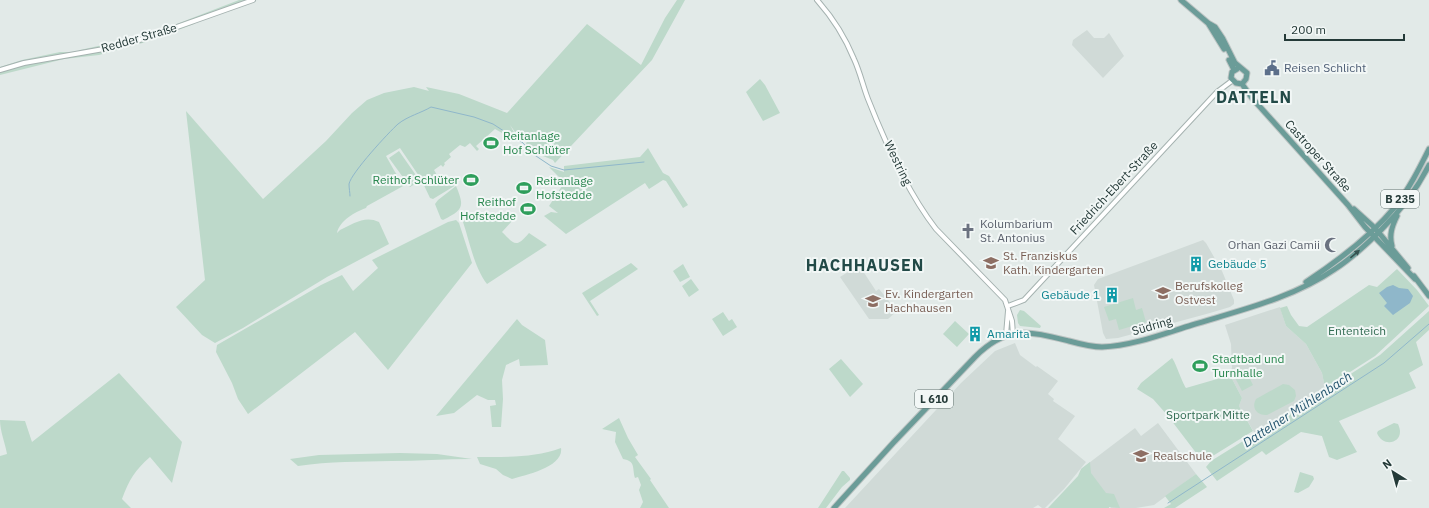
<svg xmlns="http://www.w3.org/2000/svg" width="1429" height="508" viewBox="0 0 1429 508" font-family="'IBM Plex Sans',sans-serif">
	<rect width="100%" height="100%" fill="#e2eae8"/>
	<path fill="#d0dad7" d="M 1087,30 L 1094,38 L 1104,38 L 1109,33 L 1124,56 L 1103,78 L 1072,45 L 1073,40 Z
		M 1203,240 L 1206,243 L 1222,271 L 1234,300 L 1234,304 L 1230,307 L 1210,313 L 1118,338 L 1106,339 L 1103,333 L 1094,285 L 1098,279 Z
		M 859,265 L 876,291 L 879,289 L 897,311 L 888,319 L 869,319 L 840,277 Z
		M 1280,307 L 1286,326 L 1306,344 L 1322,373 L 1325,388 L 1255,434 L 1239,406 L 1242,398 L 1229,373 L 1232,368 L 1231,344 L 1225,325 Z
		M 1015,343 L 1020,355 L 1036,367 L 1037,366 L 1058,381 L 1048,394 L 1054,399 L 1053,401 L 1075,416 L 1058,439 L 1086,462 L 1064,489 L 1045,508 L 1042,508 L 1038,505 L 1033,508 L 845,508 L 961,383 L 995,351 Z
		M 1158,423 L 1196,474 L 1154,505 L 1136,508 L 1111,508 L 1081,469 L 1135,428 L 1141,436 Z"/>
	<path fill="#bdd9ca" d="M 239,0 L 258,0 L 247,1 L 199,17 L 194,24 L 162,36 L 161,30 Z
		M 677,0 L 685,0 L 652,60 L 555,163 L 553,160 L 538,154 L 526,144 L 528,138 L 519,130 L 515,132 L 510,125 L 516,136 L 511,138 L 495,129 L 476,146 L 479,149 L 477,151 L 470,143 L 465,147 L 460,145 L 449,154 L 451,157 L 444,163 L 445,164 L 443,167 L 441,165 L 434,170 L 437,175 L 455,182 L 456,185 L 433,199 L 430,198 L 421,179 L 400,148 L 386,156 L 395,172 L 405,185 L 367,206 L 366,208 C 355,212 340,220 337,233 L 340,230 C 353,224 365,215 379,222 L 389,244 L 327,277 L 243,328 L 215,343 L 202,335 L 176,307 L 205,280 L 186,111 L 263,199 L 326,141 L 352,113 L 367,100 L 384,93 L 414,87 L 429,91 L 426,87 L 459,94 L 507,113 L 587,24 L 641,65 L 665,18 Z
		M 139,37 L 152,38 L 146,42 L 99,55 L 64,59 L 0,75 L 0,67 L 22,60 L 60,52 L 77,52 L 80,50 Z
		M 760,79 L 765,85 L 780,113 L 763,121 L 746,92 Z
		M 648,148 L 663,173 L 669,176 L 688,205 L 683,208 L 666,181 L 663,180 L 649,189 L 645,183 L 566,234 L 544,216 L 551,212 L 558,213 L 549,206 L 562,186 L 563,181 L 549,167 L 564,172 L 564,166 L 640,157 Z
		M 399,151 L 420,181 L 410,187 L 389,158 Z
		M 456,186 C 465,207 463,210 443,220 L 441,219 L 435,204 L 438,200 Z
		M 482,215 L 501,215 L 510,217 L 512,221 L 502,232 C 515,245 516,248 529,233 L 547,245 L 487,284 C 474,267 470,243 463,222 C 466,215 475,216 482,215 Z
		M 456,220 L 459,223 L 472,263 L 388,370 L 355,332 L 248,414 L 238,399 L 232,383 L 216,352 L 217,345 L 321,285 L 342,275 L 353,291 L 378,268 L 372,260 L 448,222 Z
		M 631,263 L 638,269 L 590,301 L 599,315 L 597,316 L 582,293 Z
		M 683,264 L 690,277 L 680,282 L 673,271 Z
		M 1397,269 L 1417,290 L 1429,306 L 1375,356 L 1325,388 L 1322,373 L 1306,344 L 1286,326 L 1280,308 L 1287,306 L 1291,315 L 1299,326 L 1307,327 L 1369,285 L 1377,287 Z
		M 691,279 L 699,290 L 689,297 L 682,286 Z
		M 1133,298 L 1136,310 L 1142,308 L 1146,322 L 1119,330 L 1116,319 L 1109,321 L 1104,307 Z
		M 1020,310 L 1024,311 L 1041,326 L 1040,328 L 1020,326 L 1018,323 L 1017,315 Z
		M 1429,311 L 1429,330 L 1416,342 L 1423,365 L 1409,373 L 1416,388 L 1339,421 L 1357,452 L 1337,460 L 1329,457 L 1322,436 L 1301,432 L 1266,455 L 1262,451 L 1217,481 L 1206,467 L 1211,461 L 1283,416 L 1295,410 L 1380,355 Z
		M 723,312 L 729,321 L 732,319 L 737,327 L 723,336 L 712,319 Z
		M 517,319 L 522,325 L 545,340 L 548,365 L 520,366 L 519,359 L 506,365 L 502,380 L 503,399 L 501,427 L 492,427 L 490,406 L 496,405 L 495,400 L 488,400 L 477,395 L 454,413 L 436,416 Z
		M 955,321 L 969,334 L 957,347 L 943,334 Z
		M 1172,358 C 1175,361 1182,382 1186,388 L 1224,377 L 1229,373 L 1242,398 L 1239,406 L 1253,431 L 1203,462 L 1168,416 L 1153,399 L 1137,389 L 1141,383 Z
		M 841,359 L 863,384 L 850,397 L 829,369 Z
		M 1245,369 L 1253,385 L 1242,391 L 1233,374 Z
		M 119,373 L 182,442 L 172,483 L 150,457 C 135,470 129,480 122,499 L 131,508 L 0,508 L 0,456 L 7,454 C 5,443 0,431 0,420 L 25,421 L 32,442 Z
		M 1283,384 L 1289,385 L 1295,390 L 1296,396 L 1294,401 L 1267,415 C 1257,416 1251,408 1256,399 Z
		M 619,418 L 628,438 L 638,455 L 635,457 L 651,479 L 650,480 L 669,508 L 640,508 L 643,502 L 639,490 L 641,485 L 638,477 L 635,478 C 632,468 636,461 623,459 L 615,442 L 616,432 L 602,429 Z
		M 1394,423 L 1398,424 C 1407,443 1383,449 1377,433 L 1378,431 Z
		M 561,448 C 564,467 526,475 512,479 L 503,475 L 496,469 L 480,464 L 477,457 C 506,457 534,458 561,448 Z
		M 400,453 L 437,454 L 472,459 C 445,459 418,461 391,461 C 360,462 330,461 298,466 L 290,459 L 319,455 Z
		M 1090,462 L 1091,473 L 1106,493 L 1114,494 L 1120,508 L 1109,507 L 1109,508 L 1048,508 L 1078,476 L 1081,469 Z
		M 842,471 L 844,471 L 850,478 L 850,480 L 842,487 L 826,508 L 818,508 Z
		M 1300,472 L 1313,476 L 1314,479 L 1309,487 L 1298,493 L 1294,492 Z
		M 1196,474 L 1207,487 L 1175,508 L 1164,508 L 1171,504 L 1165,496 Z"/>
	<path fill="#8fb7ca" d="M 1393,285 L 1399,288 L 1408,289 L 1413,296 L 1410,303 L 1393,315 L 1384,306 L 1387,303 L 1379,293 L 1387,287 Z"/>
	<g fill="none" stroke-linecap="round" stroke-linejoin="round">
		<path stroke="#8fb7ca" stroke-width="1" d="M 350,196 C 350,193 349,188 349,184 C 351,173 389,132 398,124 C 408,116 421,113 431,107 L 474,117 L 493,124 L 513,137 L 515,140 L 522,142 L 533,154 L 551,166 L 564,170 L 644,162
			M 1168,503 L 1384,363 L 1429,324"/>
		<g stroke="#a5b2b0" stroke-width="6">
			<path id="minor" d="M 817,0 C 833,18 845,37 854,59 C 860,72 863,86 868,99 C 885,142 908,193 936,229 L 1005,300 L 1012,321 L 1013,334
				M 0,70 L 24,63 L 115,47 L 146,38 L 253,0
				M 1008,306 L 1024,300 L 1217,92 L 1233,80
				M 1006,335 L 1008,311"/>
		</g>
		<g stroke="#bdc4c3" stroke-width="7">
			<path id="major" d="M 1181,0 L 1208,23 L 1215,27 L 1223,39 L 1235,63 L 1247,73 L 1246,79 L 1242,84
				M 1208,23 L 1224,49
				M 1229,60 L 1234,70
				M 1237,69 L 1232,72 L 1231,78 L 1236,83 L 1242,84
				M 1242,84 L 1252,98 L 1348,205 L 1365,227 L 1415,279
				M 1354,209 L 1375,228 L 1408,268
				M 1392,246 C 1389,235 1392,226 1397,216
				M 1414,276 L 1429,296
				M 1306,282 C 1338,261 1370,237 1395,207 C 1409,189 1419,169 1429,149
				M 834,508 L 894,442 L 975,357 C 1007,325 1029,331 1069,341 C 1080,344 1091,347 1102,347 C 1132,346 1163,334 1192,325 C 1241,310 1293,298 1335,269 C 1352,258 1367,244 1381,230 C 1400,211 1417,189 1429,165"/>
		</g>
		<use href="#minor" stroke="#fff" stroke-width="4"/>
		<use href="#major" stroke="#6b9c98" stroke-width="5"/>
	</g>
	<defs><path id="oneway-solid" d="M-6-.8H1V-3.2L6.5 0L1 3.2V.8H-6Z"/></defs>
	<use fill="#365250" href="#oneway-solid" transform="translate(1355 254) rotate(-40)"/>
	<defs>
		<g id="civic-bare" transform="scale(1.2)"><path d="M-.6-6.5H3V-4.5H.6V-3L4-1V1h2V6H-6V1h2V-1L-.6-3ZM-1.2 2.5V6h2.4V2.5Z" fill="#5c6f8a" stroke="#f2f7f6" stroke-width="2.5" paint-order="stroke"/></g>
		<g id="stadium-bare" transform="scale(1.2)"><path d="M0-5a6.5 5 0 1 0 0 10a6.5 5 0 1 0 0-10ZM-3.5-1.8h7v3.6h-7Z" fill="#2e9e5b" stroke="#f2f7f6" stroke-width="2.5" paint-order="stroke"/></g>
		<g id="church-bare" transform="scale(1.2)"><path d="M-1.2-6h2.4v3.5h3.3v2.4h-3.3V6h-2.4V-.1h-3.3v-2.4h3.3Z" fill="#6b7280" stroke="#f2f7f6" stroke-width="2.5" paint-order="stroke"/></g>
		<g id="mosque-bare" transform="scale(1.2)"><path d="M3.5-4.9A6 6 0 1 0 3.5 4.9A5 5 0 1 1 3.5-4.9Z" fill="#6b7280" stroke="#f2f7f6" stroke-width="2.5" paint-order="stroke"/></g>
		<g id="school-bare" transform="scale(1.2)"><path d="M0-5L7-2L0 1L-7-2ZM-4 1L0 2.5L4 1V4Q0 6-4 4Z" fill="#8d6e63" stroke="#f2f7f6" stroke-width="2.5" paint-order="stroke"/></g>
		<g id="building-bare" transform="scale(1.2)"><path d="M-4-6H4V6H1V3H-1V6H-4ZM-2.5-4.3h1.7v1.8h-1.7ZM.8-4.3h1.7v1.8H.8ZM-2.5-1h1.7V.8h-1.7ZM.8-1h1.7V.8H.8Z" fill="#0f9aa8" stroke="#f2f7f6" stroke-width="2.5" paint-order="stroke"/></g>
	</defs>
	<g fill-rule="evenodd">
		<use href="#civic-bare" x="1272" y="68"/>
		<use href="#stadium-bare" x="491" y="143"/>
		<use href="#stadium-bare" x="471" y="180"/>
		<use href="#stadium-bare" x="524" y="188"/>
		<use href="#stadium-bare" x="528" y="209"/>
		<use href="#church-bare" x="968" y="231"/>
		<use href="#mosque-bare" x="1332" y="245"/>
		<use href="#school-bare" x="991" y="263"/>
		<use href="#building-bare" x="1196" y="264"/>
		<use href="#school-bare" x="1163" y="293"/>
		<use href="#building-bare" x="1112" y="295"/>
		<use href="#school-bare" x="873" y="301"/>
		<use href="#building-bare" x="975" y="334"/>
		<use href="#stadium-bare" x="1200" y="366"/>
		<use href="#school-bare" x="1141" y="456"/>
	</g>
	<g text-anchor="middle" stroke-width="4" stroke-linejoin="round" paint-order="stroke">
		<g fill="#f2f7f6" stroke="#627371" stroke-width="1">
			<rect x="1381" y="190" width="38" height="18" rx="3"/>
			<rect x="915" y="390" width="38" height="18" rx="3"/>
		</g>
		<g font-size="11" font-weight="bold" fill="#243a38">
			<text x="1400" y="203">B 235</text>
			<text x="934" y="403">L 610</text>
		</g>
		<g font-size="12" fill="#243a38" stroke="#f2f7f6">
			<text transform="translate(139 38) rotate(-16)" y="4">Redder Straße</text>
			<text transform="translate(1318 156) rotate(48)" y="4">Castroper Straße</text>
			<text transform="translate(898 163) rotate(64)" y="4">Westring</text>
			<text transform="translate(1114 188) rotate(-47)" y="4">Friedrich-Ebert-Straße</text>
			<text transform="translate(1152 326) rotate(-16)" y="4">Südring</text>
		</g>
		<g font-size="12" fill="#4e5e75" stroke="#f2f7f6" text-anchor="start">
			<text x="1284" y="72">Reisen Schlicht</text>
		</g>
		<g font-size="12" fill="#27864d" stroke="#f2f7f6" text-anchor="start">
			<text x="503" y="140">Reitanlage<tspan x="503" dy="14">Hof Schlüter</tspan></text>
			<text x="459" y="184" text-anchor="end">Reithof Schlüter</text>
			<text x="536" y="185">Reitanlage<tspan x="536" dy="14">Hofstedde</tspan></text>
			<text x="516" y="206" text-anchor="end">Reithof<tspan x="516" dy="14">Hofstedde</tspan></text>
			<text x="1212" y="363">Stadtbad und<tspan x="1212" dy="14">Turnhalle</tspan></text>
		</g>
		<g font-size="12" fill="#5b616d" stroke="#f2f7f6" text-anchor="start">
			<text x="980" y="228">Kolumbarium<tspan x="980" dy="14">St. Antonius</tspan></text>
			<text x="1320" y="249" text-anchor="end">Orhan Gazi Camii</text>
		</g>
		<g font-size="12" fill="#785e54" stroke="#f2f7f6" text-anchor="start">
			<text x="1003" y="260">St. Franziskus<tspan x="1003" dy="14">Kath. Kindergarten</tspan></text>
			<text x="1175" y="290">Berufskolleg<tspan x="1175" dy="14">Ostvest</tspan></text>
			<text x="885" y="298">Ev. Kindergarten<tspan x="885" dy="14">Hachhausen</tspan></text>
			<text x="1153" y="460">Realschule</text>
		</g>
		<g font-size="12" fill="#0d838f" stroke="#f2f7f6" text-anchor="start">
			<text x="1208" y="268">Gebäude 5</text>
			<text x="1100" y="299" text-anchor="end">Gebäude 1</text>
			<text x="987" y="338">Amarita</text>
		</g>
		<g font-size="12" fill="#326c53" stroke="#f2f7f6">
			<text x="1357" y="335">Ententeich</text>
			<text x="1208" y="419">Sportpark Mitte</text>
		</g>
		<g font-size="13" font-style="italic" fill="#24556f" stroke="#f2f7f6">
			<text transform="translate(1297 409) rotate(-33)" y="5">Dattelner Mühlenbach</text>
		</g>
		<g font-size="16" font-weight="bold" letter-spacing="1" fill="#224a47" stroke="#f2f7f6">
			<text x="1254" y="103">DATTELN</text>
			<text x="865" y="271">HACHHAUSEN</text>
		</g>
	</g>
	<g transform="translate(1393 472) rotate(323)" stroke="#f2f7f6" stroke-width="3" paint-order="stroke">
	<path d="M0-3L7 15L0 10L-7 15Z" fill="#243a38"/>
	<text y="-6" font-size="11" font-weight="bold" text-anchor="middle" fill="#243a38">N</text>
	</g>
	<path d="M1285 34v6h119v-6" fill="none" stroke="#243a38" stroke-width="2"/>
	<text x="1291" y="34" font-size="12" fill="#243a38" stroke="#f2f7f6" stroke-width="3" paint-order="stroke">200 m</text>
</svg>
